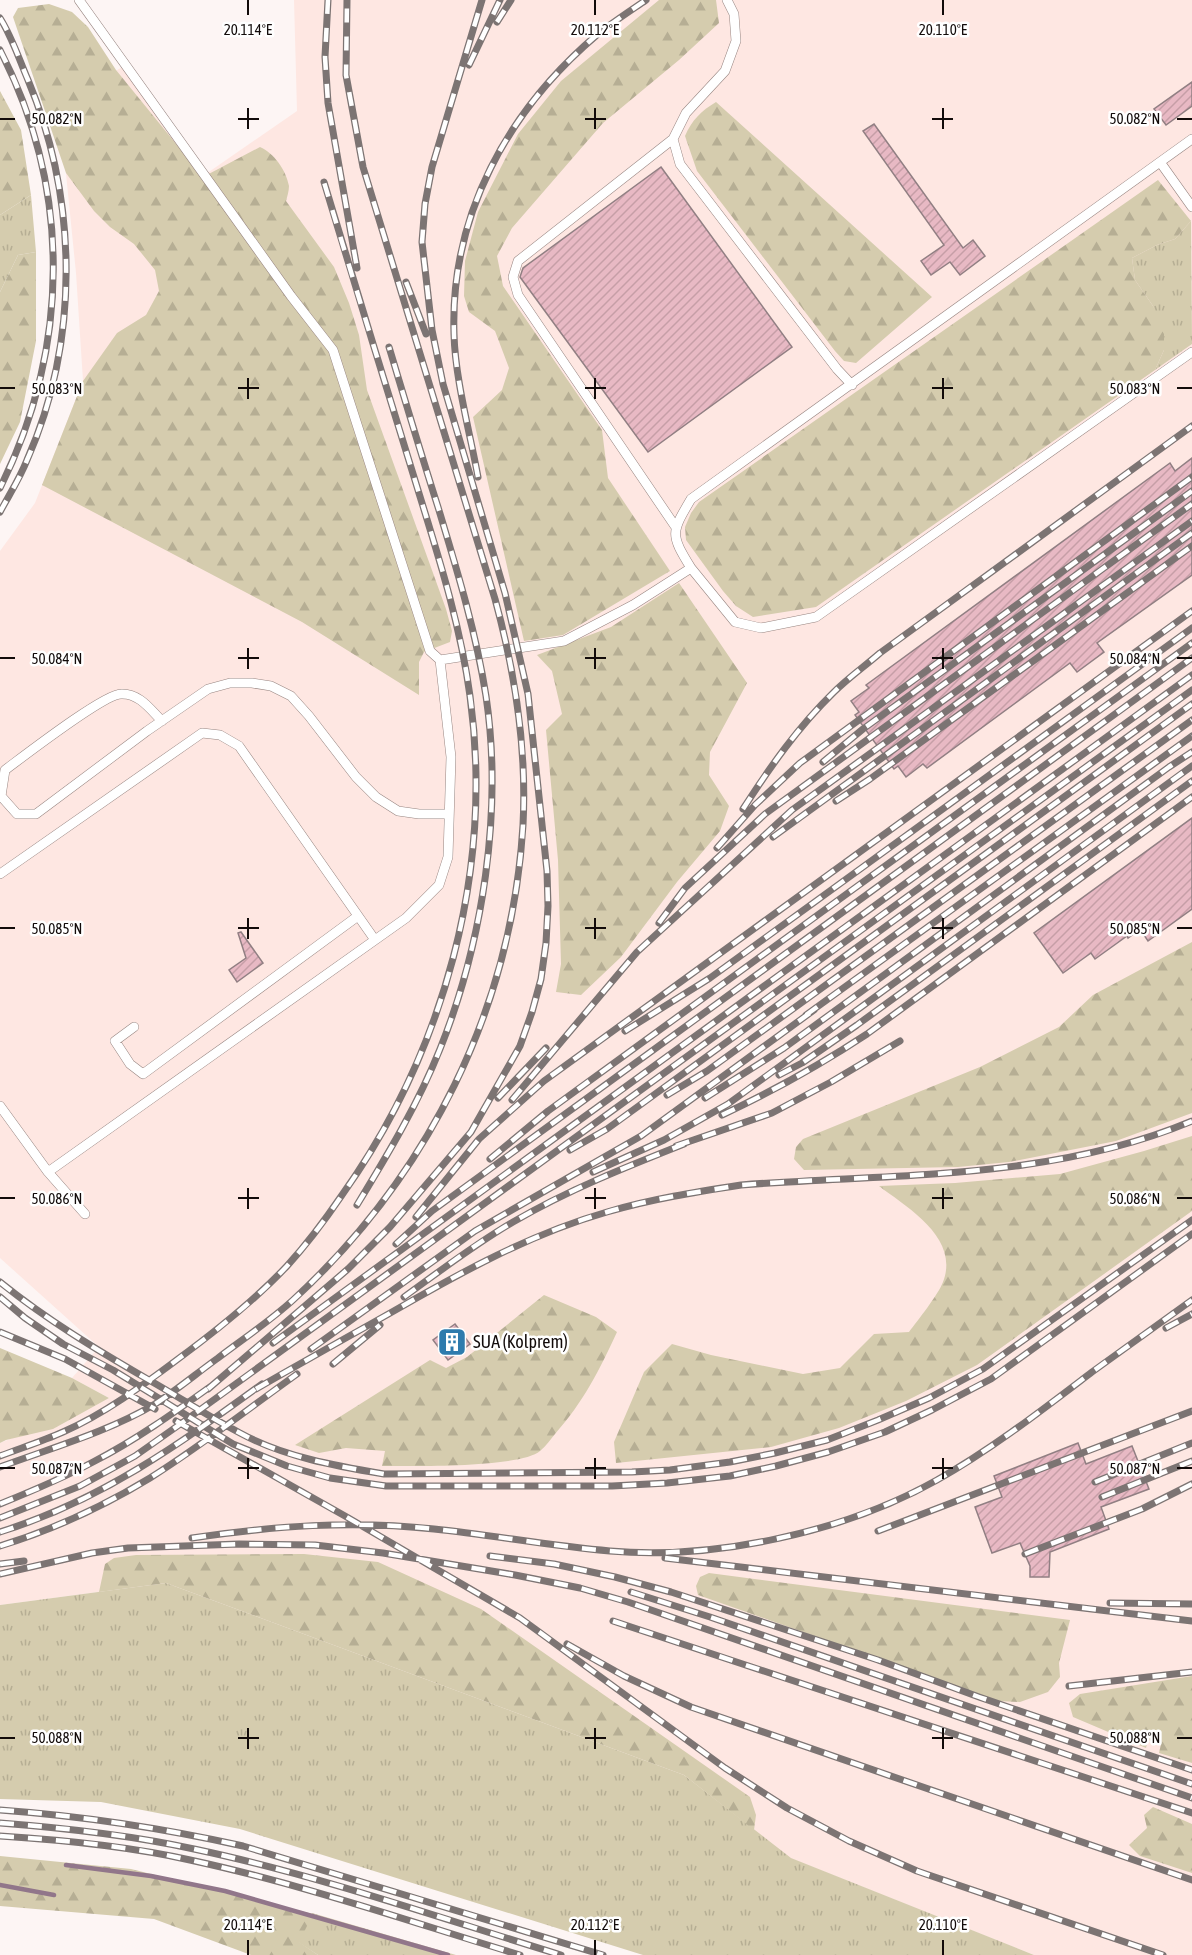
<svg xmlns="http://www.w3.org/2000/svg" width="1192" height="1955" viewBox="0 0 1192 1955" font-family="'Asap Condensed',sans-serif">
	<defs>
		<pattern id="grass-tufts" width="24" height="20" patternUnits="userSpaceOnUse" patternTransform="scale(1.5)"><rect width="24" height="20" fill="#d5ccae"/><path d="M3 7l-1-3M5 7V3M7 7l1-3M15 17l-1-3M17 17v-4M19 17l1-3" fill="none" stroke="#b6ae94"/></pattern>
		<pattern id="forest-firs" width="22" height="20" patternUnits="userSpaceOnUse" patternTransform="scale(1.5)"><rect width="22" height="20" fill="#d5ccae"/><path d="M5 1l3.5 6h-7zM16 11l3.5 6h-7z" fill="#b6ae94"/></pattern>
		<pattern id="building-hatch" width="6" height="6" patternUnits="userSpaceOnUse" patternTransform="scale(1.5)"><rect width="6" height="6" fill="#e8b9c4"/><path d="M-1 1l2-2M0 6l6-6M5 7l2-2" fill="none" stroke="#c69ea7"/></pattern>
	</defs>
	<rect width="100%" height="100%" fill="#fdf5f4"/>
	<path fill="#fee7e2" d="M 294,0 L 1192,0 L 1192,1955 L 1034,1955 L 790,1858 L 684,1775 L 166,1583 L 0,1605 L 0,1443 L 109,1398 L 72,1378 L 99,1347 L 0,1258 L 0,551 L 35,503 L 83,381 L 76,273 L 59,104 L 124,66 L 203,176 L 297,111 Z"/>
	<path fill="url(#grass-tufts)" d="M 31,195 L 36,252 L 18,255 L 0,292 L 0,215 Z
		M 1191,221 L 1192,344 L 1155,370 L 1164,350 L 1153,306 L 1135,280 L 1132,258 L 1157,245 L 1175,239 Z
		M 166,1583 L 684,1775 L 791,1858 L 1034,1955 L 643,1955 L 240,1829 L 101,1802 L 0,1799 L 0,1605 Z
		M 312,1913 L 456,1955 L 318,1955 L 298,1942 Z"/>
	<path fill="url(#forest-firs)" d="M 659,0 L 716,0 L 719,23 L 679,60 L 603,123 L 512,228 L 497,256 L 503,286 L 602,430 L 608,478 L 670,571 L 563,635 L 524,641 L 473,417 L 502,390 L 509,368 L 495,331 L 469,312 L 464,296 L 465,261 L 478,212 L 518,134 L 561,81 Z
		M 49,4 L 72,12 L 88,27 L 116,70 L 203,177 L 260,147 C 274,153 286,170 289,186 C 289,191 287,197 286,201 L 334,267 L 349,303 L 359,335 L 367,390 L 446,609 L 452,631 L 450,642 L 424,652 L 419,662 L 419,695 L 302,622 L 42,485 L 83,381 L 117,333 L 146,315 L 159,291 L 155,270 L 134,244 L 110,227 L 94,211 L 66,173 L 13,17 L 18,8 Z
		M 0,91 L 21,130 L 31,195 L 0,215 Z
		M 716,102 L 932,297 L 856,363 L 844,361 L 835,351 L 697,171 L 685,136 C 692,120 701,111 716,102 Z
		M 1158,180 L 1191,221 L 1175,239 L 1157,245 L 1132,258 L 1135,280 L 1153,306 L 1164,329 L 1164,350 L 1155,370 L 816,607 L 753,617 L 736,606 L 723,591 L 686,540 L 685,527 L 691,513 L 699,502 Z
		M 36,252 L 36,341 L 20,422 L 0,464 L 0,292 L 18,255 Z
		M 679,583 L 747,683 L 710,752 L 709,775 L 729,806 L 720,831 L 677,882 L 621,957 L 581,995 L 556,992 L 561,964 L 558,860 L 546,730 L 562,714 L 552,671 L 537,655 L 611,627 Z
		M 1192,942 L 1192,1113 L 1116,1141 L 1009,1162 L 958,1167 L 804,1170 L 794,1159 L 796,1147 L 803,1139 L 980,1067 L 1059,1027 L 1093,995 Z
		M 1192,1136 L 1192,1211 L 977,1365 L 906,1401 L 839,1428 L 771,1447 L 616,1463 L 614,1442 L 644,1372 L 672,1344 L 711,1355 L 803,1374 L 840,1368 L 874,1334 L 909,1332 C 918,1320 938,1295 943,1282 C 960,1238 908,1208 879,1186 L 955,1183 L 1060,1174 L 1144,1151 Z
		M 544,1295 L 596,1317 L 617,1332 C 599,1371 584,1401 555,1434 C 551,1439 546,1446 540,1451 C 520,1468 412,1466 382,1466 L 385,1451 L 346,1448 L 319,1453 L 295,1445 L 430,1360 L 446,1368 L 467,1357 Z
		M 0,1348 L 72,1378 L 109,1398 L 53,1429 L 6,1440 L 0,1443 Z
		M 304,1554 L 378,1562 L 481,1609 L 750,1797 L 756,1815 L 754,1830 L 684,1775 L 166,1583 L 99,1592 L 105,1564 L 114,1558 L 136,1555 Z
		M 709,1573 L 1070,1620 L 1059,1663 L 1060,1677 L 1048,1692 L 1020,1702 L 998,1701 L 698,1595 L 696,1586 L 700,1577 Z
		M 1192,1676 L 1192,1763 L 1159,1753 L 1161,1744 L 1148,1740 L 1146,1748 L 1073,1717 L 1069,1703 L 1080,1694 Z
		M 1153,1807 L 1192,1824 L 1192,1873 L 1140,1856 L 1129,1845 L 1147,1828 L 1144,1815 Z
		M 0,1856 L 131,1869 L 313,1914 L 299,1942 L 318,1955 L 251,1955 L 154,1919 L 0,1906 Z"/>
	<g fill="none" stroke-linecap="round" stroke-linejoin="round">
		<path stroke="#91768a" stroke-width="4.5" d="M 66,1865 L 151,1876 L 225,1891 L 448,1955
			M 0,1885 L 54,1895"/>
	</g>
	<path fill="url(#building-hatch)" stroke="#917f83" stroke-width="1.5" d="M 1192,82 L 1192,106 L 1166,125 L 1154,109 Z
		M 874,124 L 963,248 L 973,240 L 985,256 L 960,275 L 950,262 L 931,275 L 921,261 L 944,245 L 863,131 Z
		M 661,167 L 792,347 L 648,452 L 520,277 L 523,268 Z
		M 1192,458 L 1192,575 L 1097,643 L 1104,652 L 1077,672 L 1070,663 L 927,768 L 923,764 L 906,777 L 898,766 L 894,769 L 855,715 L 859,712 L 851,701 L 869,688 L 866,685 L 1170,463 L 1175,471 Z
		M 1192,818 L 1192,909 L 1148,941 L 1140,929 L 1128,938 L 1127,936 L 1095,959 L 1091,953 L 1063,973 L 1034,933 Z
		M 241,932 L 263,963 L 237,982 L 229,970 L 246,958 L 238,933 Z
		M 455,1324 L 470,1344 L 448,1360 L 433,1340 Z
		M 1078,1443 L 1086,1464 L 1132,1446 L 1149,1489 L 1101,1507 L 1109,1529 L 1050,1552 L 1049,1577 L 1030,1577 L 1030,1566 L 1020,1543 L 992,1553 L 975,1507 L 1002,1497 L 994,1476 Z"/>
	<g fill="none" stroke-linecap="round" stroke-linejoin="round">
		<g stroke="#978581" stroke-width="10">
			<path id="lane" d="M 79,0 L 291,296 L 333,350 L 430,651 L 440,660 L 564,641 L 633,605 L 691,568 L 735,622 L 761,628 L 816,617 L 1192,352
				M 727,0 L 734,14 L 736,41 L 725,71 L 686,113 L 673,139 L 680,164 L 837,369 L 852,385
				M 673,139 L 518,261 L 513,277 L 518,295 L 675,526
				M 1160,162 L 1192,207
				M 691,568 C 670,534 671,533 691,499 L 1192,139
				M 162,721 C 150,709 139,693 121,694 C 104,694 24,756 5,770 L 1,796 L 17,814 L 36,814 L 147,731 L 208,689 L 230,683 L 252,683 L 271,686 L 291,696 L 309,716 L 356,777 L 376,797 L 398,811 L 419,814 L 448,814
				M 0,874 L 202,733 L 220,735 L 239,746 L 375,940
				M 134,1027 L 115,1041 L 130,1064 L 143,1074 L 358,916
				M 0,1106 L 48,1172 L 406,918 L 439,885 L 448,857 L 451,757 L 440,660
				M 48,1172 L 85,1214"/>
		</g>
		<use href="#lane" stroke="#fff" stroke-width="9"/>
		<g stroke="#7c7473" stroke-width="7">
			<path id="rail" d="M 328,0 L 325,57 L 328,103 L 357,268
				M 0,18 C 12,37 19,59 28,80 C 78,200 80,340 27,460 C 20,478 9,495 0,512
				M 497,22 L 511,0
				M 0,50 C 72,190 70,348 0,488
				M 469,65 L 500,0
				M 406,282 L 426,334
				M 478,477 C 470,433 455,378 454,334 C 450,215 508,110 598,34 C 613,22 630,11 646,0
				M 823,762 L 863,729 L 1192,491
				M 836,801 L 870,779 L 1192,546
				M 743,809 C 770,767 798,727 834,692 C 848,678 865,666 880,653 L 1192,426
				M 773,837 L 1192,533
				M 717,848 L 755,805 L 800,763 L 1192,477
				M 659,923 L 685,888 L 765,814 L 1192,504
				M 806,1015 L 1192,736
				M 625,1031 L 710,978 L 1192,628
				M 779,1075 L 802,1063 L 857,1025 L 1192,781
				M 667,1095 L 707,1071 L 1192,720
				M 498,1098 L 546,1048
				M 705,1098 L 784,1048 L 1169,767 L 1192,752
				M 512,1100 L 637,952 L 792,810 L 1192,521
				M 722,1115 C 773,1091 820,1065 867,1034 L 1192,797
				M 676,1146 L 772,1113 L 831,1082 L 900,1041
				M 570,1150 L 607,1129 L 1192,704
				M 490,1159 L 548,1111 L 1192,643
				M 593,1172 L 664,1140 L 728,1104 L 1192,766
				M 357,1205 C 388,1154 418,1104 440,1049 C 483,942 503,811 486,696 C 476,632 457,570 438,507 C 421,454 405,400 389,347
				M 416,1217 L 479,1139 L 544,1081 L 1192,611
				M 396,1244 L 432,1211 L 1192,658
				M 0,1282 C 47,1320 97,1350 149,1380 C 179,1397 209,1417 240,1433 C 284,1457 336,1466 384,1474 L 632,1472 L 670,1470 L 730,1462 L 775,1453 L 827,1440 L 878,1420 L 929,1398 L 983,1369 L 1192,1220
				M 0,1297 L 25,1318 L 63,1344 L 113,1370 L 233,1444 L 287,1466 L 330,1478 L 386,1486 L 612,1486 L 667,1483 L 730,1476 L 776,1466 L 828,1452 L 885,1432 L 932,1410 L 991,1379 L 1192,1234
				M 404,1297 C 440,1271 475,1244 513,1222 C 568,1190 626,1167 684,1144
				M 1166,1328 L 1192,1314
				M 0,1332 L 65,1359 L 155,1409
				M 273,1343 L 1192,675
				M 311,1349 L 475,1231 L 641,1136 L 814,1010
				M 333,1364 L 380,1325
				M 208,1389 L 348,1269 L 390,1227 L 471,1132 L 520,1046 L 532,1012 L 541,979 L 546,943 L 548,906 L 547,871 L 528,694 L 505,593 L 443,384 L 432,330 L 422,242 L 425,204 L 432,167 L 482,0
				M 256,1389 C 301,1363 346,1338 392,1312 C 460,1273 530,1234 607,1212 C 651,1199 696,1192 741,1185 C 894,1173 1049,1181 1192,1121
				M 176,1421 L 345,1516 L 520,1618 L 725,1768 L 787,1808 L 849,1841 L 917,1871 L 1163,1955
				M 0,1456 C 21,1448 43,1441 63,1432 C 104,1414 142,1386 178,1359 C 216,1331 254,1301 287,1266 C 307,1244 325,1220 342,1195 C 444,1052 494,871 470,696 C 460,621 436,549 414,477 C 384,379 353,280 324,182
				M 0,1467 C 51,1448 108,1432 155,1404 C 177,1390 197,1373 218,1358 C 243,1339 270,1321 293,1300 C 428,1176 512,1009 523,825 C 527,749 515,672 495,599 L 363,167 L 346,75 L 347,0
				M 1095,1482 L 1192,1443
				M 1102,1497 L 1192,1461
				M 0,1504 C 32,1491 63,1478 93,1462 C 136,1440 175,1412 214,1384
				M 0,1518 L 80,1486 L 135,1456 L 186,1420 L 1192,690
				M 878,1531 L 1192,1411
				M 0,1532 C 102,1500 178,1445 262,1384
				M 192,1538 C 274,1526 351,1520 434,1529 C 492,1535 551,1546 610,1551 C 715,1560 845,1532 937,1480 C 992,1449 1042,1410 1092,1372 C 1125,1348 1159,1324 1192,1300
				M 0,1546 C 52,1530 104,1506 150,1478 C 201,1446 248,1409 297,1374
				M 1025,1554 L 1142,1509 L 1192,1484
				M 490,1556 L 554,1564 L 615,1577 L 671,1592 L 878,1660 L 979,1697 L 1192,1770
				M 665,1558 L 1192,1621
				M 0,1564 L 24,1561
				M 0,1574 L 92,1553 L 128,1548 L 239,1544 L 315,1545 L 383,1553 L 515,1575 L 580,1588 L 628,1602 L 1192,1798
				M 631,1592 L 710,1617 L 1192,1784
				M 1110,1603 L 1192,1604
				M 613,1621 L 1192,1813
				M 567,1644 L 624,1676 L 691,1707 L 1192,1880
				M 1069,1686 L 1192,1672
				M 0,1810 C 82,1816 162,1828 243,1846 L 603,1955
				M 0,1823 C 65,1828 130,1835 194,1849 C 318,1875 440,1918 561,1955
				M 0,1836 C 64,1840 128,1846 190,1860 C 302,1884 411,1922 520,1955"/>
		</g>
		<use href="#rail" stroke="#fff" stroke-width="4.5" stroke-dasharray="14" stroke-linecap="butt"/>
	</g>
	<path fill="none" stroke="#120b0a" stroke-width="2" d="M 248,0 L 248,15M 595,0 L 595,15M 943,0 L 943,15M 248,108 L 248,129M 595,108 L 595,129M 943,108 L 943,129M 0,119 L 15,119M 238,119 L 259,119M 585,119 L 606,119M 932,119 L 953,119M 1177,119 L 1192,119M 248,378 L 248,399M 595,378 L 595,399M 943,378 L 943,399M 0,388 L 15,388M 238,388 L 259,388M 585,388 L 606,388M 932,388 L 953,388M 1177,388 L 1192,388M 248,648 L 248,669M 595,648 L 595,669M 943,648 L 943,669M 0,658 L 15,658M 238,658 L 259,658M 585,658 L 606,658M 932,658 L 953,658M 1177,658 L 1192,658M 248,918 L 248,939M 595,918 L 595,939M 943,918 L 943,939M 0,928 L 15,928M 238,928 L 259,928M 585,928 L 606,928M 932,928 L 953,928M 1177,928 L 1192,928M 248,1188 L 248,1209M 595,1188 L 595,1209M 943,1188 L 943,1209M 0,1198 L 15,1198M 238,1198 L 259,1198M 585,1198 L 606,1198M 932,1198 L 953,1198M 1177,1198 L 1192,1198M 248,1458 L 248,1479M 595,1458 L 595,1479M 943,1458 L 943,1479M 0,1468 L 15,1468M 238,1468 L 259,1468M 585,1468 L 606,1468M 932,1468 L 953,1468M 1177,1468 L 1192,1468M 248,1728 L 248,1749M 595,1728 L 595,1749M 943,1728 L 943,1749M 0,1738 L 15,1738M 238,1738 L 259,1738M 585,1738 L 606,1738M 932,1738 L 953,1738M 1177,1738 L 1192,1738M 248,1940 L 248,1955M 595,1940 L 595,1955M 943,1940 L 943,1955"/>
	<defs>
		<g id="building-square" transform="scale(1.5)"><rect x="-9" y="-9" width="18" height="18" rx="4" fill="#2e7bad" stroke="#fff"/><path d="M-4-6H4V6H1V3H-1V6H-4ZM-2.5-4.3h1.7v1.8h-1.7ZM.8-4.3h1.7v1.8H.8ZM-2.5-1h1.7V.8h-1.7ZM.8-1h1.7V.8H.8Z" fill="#fff"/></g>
	</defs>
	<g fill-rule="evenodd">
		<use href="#building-square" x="452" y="1342"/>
	</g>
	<g text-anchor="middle" stroke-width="5" stroke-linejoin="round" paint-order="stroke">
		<g font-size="18" fill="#120b0a" stroke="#fff" text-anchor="start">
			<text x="473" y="1348">SUA (Kolprem)</text>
		</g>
	</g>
	<g font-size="15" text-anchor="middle" fill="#120b0a" stroke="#fff" stroke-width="5" stroke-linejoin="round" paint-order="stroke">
		<text x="248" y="35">20.114°E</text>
		<text x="595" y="35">20.112°E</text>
		<text x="943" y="35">20.110°E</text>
		<text x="1135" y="124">50.082°N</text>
		<text x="57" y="124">50.082°N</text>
		<text x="1135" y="394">50.083°N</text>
		<text x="57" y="394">50.083°N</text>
		<text x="1135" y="664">50.084°N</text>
		<text x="57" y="664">50.084°N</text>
		<text x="57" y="934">50.085°N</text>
		<text x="1135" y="934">50.085°N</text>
		<text x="1135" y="1204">50.086°N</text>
		<text x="57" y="1204">50.086°N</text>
		<text x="57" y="1474">50.087°N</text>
		<text x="1135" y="1474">50.087°N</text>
		<text x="1135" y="1743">50.088°N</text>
		<text x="57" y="1743">50.088°N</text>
		<text x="248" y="1930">20.114°E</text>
		<text x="595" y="1930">20.112°E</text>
		<text x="943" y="1930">20.110°E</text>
	</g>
</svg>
